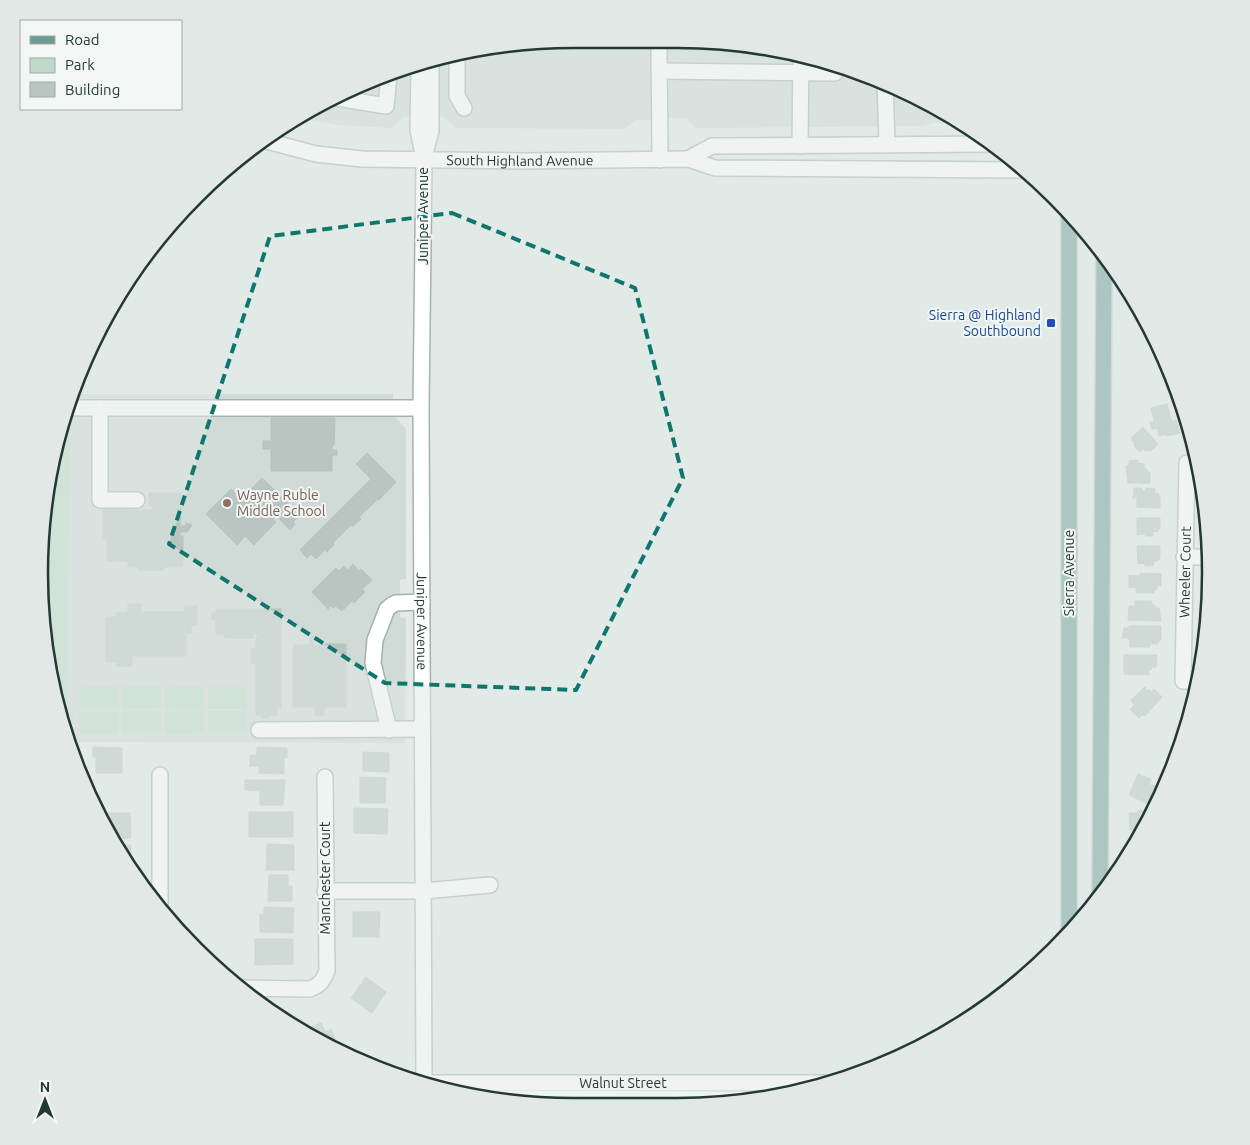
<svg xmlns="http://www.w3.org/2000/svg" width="1250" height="1145" viewBox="0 0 1250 1145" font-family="Ubuntu,sans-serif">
	<rect width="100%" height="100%" fill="#e2eae7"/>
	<path fill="#d0dad6" d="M 573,39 L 782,49 L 882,79 L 964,123 L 934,123 L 921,126 L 695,128 L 686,118 L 636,120 L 625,129 L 456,128 L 442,116 L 404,117 L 392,128 L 340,125 L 298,118 L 337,94 L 468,49 Z
		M 72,394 L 393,394 L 393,415 L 406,429 L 406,579 L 400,580 L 400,617 L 406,618 L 405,743 L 69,742 L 49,676 L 39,572 L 57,435 Z"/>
	<path fill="#bdd9c7" d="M 62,420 L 70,420 L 67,723 L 63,723 L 49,676 L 39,572 L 57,435 Z
		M 118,686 L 119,709 L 80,709 L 79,687 Z
		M 122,686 L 161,686 L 161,708 L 122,709 Z
		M 204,686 L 204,709 L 165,709 L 165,687 Z
		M 208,687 L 247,687 L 247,709 L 208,709 Z
		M 122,711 L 161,711 L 161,733 L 122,733 Z
		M 204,711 L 204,733 L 165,734 L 165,712 Z
		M 208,711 L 247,711 L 247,733 L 208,733 Z
		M 79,712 L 118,712 L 118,734 L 80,734 Z"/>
	<path fill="#b8c5c0" stroke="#b5c3be" d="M 723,46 L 782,49 L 785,50 L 785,52 L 723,52 Z
		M 1167,404 L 1172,422 L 1176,420 L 1180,433 L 1167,436 L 1167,434 L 1159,436 L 1157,428 L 1152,429 L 1150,423 L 1154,421 L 1151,408 Z
		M 271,418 L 335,418 L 334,445 L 332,445 L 332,450 L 337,450 L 337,455 L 332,455 L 332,471 L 271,471 L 271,449 L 263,449 L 263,441 L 271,441 Z
		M 1143,427 L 1158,444 L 1151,451 L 1148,450 L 1146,451 L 1143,449 L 1140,452 L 1134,446 L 1135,444 L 1131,438 Z
		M 367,453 L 396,482 L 379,500 L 378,499 L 359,517 L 361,519 L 353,526 L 351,525 L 333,543 L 334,545 L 327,552 L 325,550 L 316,559 L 311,554 L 307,558 L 300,550 L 371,479 L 356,464 Z
		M 1138,460 L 1138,463 L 1144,464 L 1144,469 L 1147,469 L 1147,472 L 1150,472 L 1150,483 L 1128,483 L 1126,466 L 1129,465 L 1129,461 Z
		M 262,478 L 300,515 L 293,522 L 295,524 L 290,530 L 277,516 L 273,519 L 276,522 L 254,545 L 245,536 L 237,545 L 206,514 L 231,489 L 241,499 Z
		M 1134,488 L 1142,488 L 1142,491 L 1145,491 L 1146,488 L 1155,489 L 1155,493 L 1159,494 L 1158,496 L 1160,496 L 1160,508 L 1137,507 L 1137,498 L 1133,498 L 1132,496 L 1134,496 Z
		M 149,493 L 181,493 L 180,526 L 186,526 L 186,523 L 192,525 L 187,532 L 180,532 L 180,536 L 183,536 L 183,567 L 163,567 L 163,570 L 138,570 L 138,567 L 128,567 L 128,561 L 107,561 L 107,539 L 103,539 L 103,504 L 129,504 L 129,510 L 153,510 L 153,506 L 149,506 Z
		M 1137,518 L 1160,518 L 1160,529 L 1157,529 L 1158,532 L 1153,531 L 1153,536 L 1146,536 L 1145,534 L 1137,535 Z
		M 1137,546 L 1160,546 L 1160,557 L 1158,561 L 1154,561 L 1154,565 L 1145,566 L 1145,563 L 1138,564 Z
		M 353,564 L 359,571 L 361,569 L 372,580 L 362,589 L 365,592 L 354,603 L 352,601 L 342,611 L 336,606 L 333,608 L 331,605 L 328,609 L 312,592 L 336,568 L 339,571 L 344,566 L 348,570 Z
		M 1140,573 L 1161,574 L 1161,586 L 1157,585 L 1157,589 L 1155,589 L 1154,593 L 1136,593 L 1136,587 L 1129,588 L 1129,575 L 1140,576 Z
		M 1208,577 L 1211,577 L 1208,603 L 1203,603 L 1204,585 L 1208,585 Z
		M 1135,601 L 1151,601 L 1152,605 L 1155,605 L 1155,608 L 1159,608 L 1161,621 L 1128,620 L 1129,606 L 1135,606 Z
		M 128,604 L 141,604 L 141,612 L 185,612 L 185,606 L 197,606 L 197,625 L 191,625 L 191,633 L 186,633 L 186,656 L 132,656 L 132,666 L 117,666 L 117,662 L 106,662 L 106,617 L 116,617 L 116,613 L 128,613 Z
		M 216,609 L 281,609 L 281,708 L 277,708 L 277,715 L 269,715 L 269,718 L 262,718 L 262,715 L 256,715 L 256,664 L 251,664 L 251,649 L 256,649 L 256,637 L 258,637 L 258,634 L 253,634 L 253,638 L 224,638 L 224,634 L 216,634 L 216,620 L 212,620 L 212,613 L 216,613 Z
		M 1129,626 L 1161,626 L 1161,639 L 1157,644 L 1150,644 L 1150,647 L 1130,647 L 1130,641 L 1128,638 L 1122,638 L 1124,628 L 1130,628 Z
		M 310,637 L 314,637 L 314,646 L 320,646 L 320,644 L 346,644 L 346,707 L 324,707 L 324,715 L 315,715 L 315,707 L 293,707 L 293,649 L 294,649 L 294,645 L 310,645 Z
		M 1124,655 L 1157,655 L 1156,667 L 1152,667 L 1151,670 L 1148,669 L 1149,675 L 1124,674 Z
		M 1145,687 L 1147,692 L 1149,689 L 1151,692 L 1154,689 L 1162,697 L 1145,716 L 1142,715 L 1139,718 L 1130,709 L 1134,705 L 1131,700 Z
		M 93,747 L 122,748 L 122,773 L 96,773 L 96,757 L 93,757 Z
		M 257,747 L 287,748 L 287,758 L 284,757 L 284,774 L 259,773 L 259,766 L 250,766 L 250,755 L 257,755 Z
		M 363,752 L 389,753 L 389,772 L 363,771 Z
		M 1138,774 L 1151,779 L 1149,785 L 1157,786 L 1155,791 L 1158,792 L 1154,807 L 1129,795 Z
		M 360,777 L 386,778 L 385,803 L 360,803 Z
		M 245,780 L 285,780 L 283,805 L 260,805 L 260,791 L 245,790 Z
		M 354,808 L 388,809 L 387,834 L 354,833 Z
		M 1138,810 L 1147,811 L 1147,816 L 1150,815 L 1142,830 L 1130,830 L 1129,813 L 1138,813 Z
		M 249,812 L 293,812 L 293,837 L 249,837 Z
		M 99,813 L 130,813 L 131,838 L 112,839 Z
		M 1131,836 L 1139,836 L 1131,852 Z
		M 267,844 L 294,845 L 294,870 L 266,870 Z
		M 116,845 L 131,845 L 130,870 L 129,869 Z
		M 269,875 L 288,875 L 288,886 L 292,886 L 292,901 L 268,901 Z
		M 264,907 L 294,908 L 293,933 L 260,932 L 260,914 L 264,915 Z
		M 353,912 L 380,912 L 379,937 L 353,937 Z
		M 255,939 L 293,939 L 293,964 L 255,965 Z
		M 366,977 L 386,992 L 372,1013 L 351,998 Z
		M 321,1023 L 325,1032 L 331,1029 L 337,1043 L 330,1046 L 306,1035 L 304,1030 Z"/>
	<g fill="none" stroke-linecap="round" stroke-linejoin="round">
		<g stroke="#a5b1ae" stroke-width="18">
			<g id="minor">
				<path d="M 659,43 L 660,160"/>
				<path d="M 457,53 L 457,96 L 464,108"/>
				<path id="s1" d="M 419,66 L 418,130 L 424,159 L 421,408 L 424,1083"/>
				<path d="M 659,71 L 835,73"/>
				<path d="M 885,81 L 887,145"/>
				<path d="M 331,97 L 386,106 L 389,76"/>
				<path id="s2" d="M 263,140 L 316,154 L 362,159 L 523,161 L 688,159 L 715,168 L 1024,170"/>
				<path d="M 800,146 L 801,55"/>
				<path d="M 425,153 L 431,131 L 431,62"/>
				<path d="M 688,159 L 712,146 L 993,144"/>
				<path d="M 67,407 L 79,408 L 421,408"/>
				<path d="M 100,408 L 100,500 L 137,500"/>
				<path d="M 1187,463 L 1183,681 L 1200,681"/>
				<path d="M 1184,557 L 1210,557"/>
				<path d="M 259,730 L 422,729"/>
				<path d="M 389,730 L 373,663 L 375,640 L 387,609 L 392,605 L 396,603 L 422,602"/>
				<path d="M 160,775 L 160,905"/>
				<path d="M 325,891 L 424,891 L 490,885"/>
				<path d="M 241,988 L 310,989 C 320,985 323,981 327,971 L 325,777"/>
				<path id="s3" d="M 422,1083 L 824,1083"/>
				<path d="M 486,1098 L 752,1099"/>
			</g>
		</g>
		<g stroke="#bdc4c2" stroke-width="18">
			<path id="major" d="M 1100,895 L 1104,255
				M 1069,933 L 1069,212"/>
		</g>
		<use href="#minor" stroke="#fff" stroke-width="15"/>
		<use href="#major" stroke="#6c9b92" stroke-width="15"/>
	</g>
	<path d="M0 0H1250V1145H0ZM 452,213 L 635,288 L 683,478 L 576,690 L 385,683 L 169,544 L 270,236 Z" fill="#e2eae7" fill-opacity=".55" fill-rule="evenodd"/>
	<path fill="none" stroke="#0f766e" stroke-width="4" stroke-dasharray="10 6" stroke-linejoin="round" d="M 452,213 L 635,288 L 683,478 L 576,690 L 385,683 L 169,544 L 270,236 Z"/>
	<rect fill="#1a4fb4" stroke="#f2f7f5" stroke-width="2" x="1046" y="318" width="10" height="10" rx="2.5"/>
	<circle fill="#8d6e63" stroke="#f2f7f5" stroke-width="2" cx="227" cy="503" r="5"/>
	<g text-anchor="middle" stroke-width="4" stroke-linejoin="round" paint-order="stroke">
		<g font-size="14" fill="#243935" stroke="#f2f7f5">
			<text dy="5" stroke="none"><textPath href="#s2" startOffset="259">South Highland Avenue</textPath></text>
			<text transform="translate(423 216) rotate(-90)" y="5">Juniper Avenue</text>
			<text transform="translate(1185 572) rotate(-89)" y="5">Wheeler Court</text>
			<text transform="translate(1069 573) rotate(-90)" y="5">Sierra Avenue</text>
			<text dy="5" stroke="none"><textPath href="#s1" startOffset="556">Juniper Avenue</textPath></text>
			<text transform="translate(325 878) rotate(-90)" y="5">Manchester Court</text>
			<text dy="5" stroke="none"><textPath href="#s3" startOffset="201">Walnut Street</textPath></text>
		</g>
		<g font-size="14" fill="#164399" stroke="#f2f7f5" text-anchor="end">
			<text x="1041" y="320">Sierra @ Highland<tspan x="1041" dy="16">Southbound</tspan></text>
		</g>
		<g font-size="14" fill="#785e54" stroke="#f2f7f5" text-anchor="start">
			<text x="237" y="500">Wayne Ruble<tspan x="237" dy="16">Middle School</tspan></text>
		</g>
	</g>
	<path d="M0 0H1250V1145H0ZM573 48H677A525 525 0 0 1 1202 573V573A525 525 0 0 1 677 1098H573A525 525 0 0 1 48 573V573A525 525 0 0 1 573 48Z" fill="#e2e8e6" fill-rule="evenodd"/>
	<path fill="none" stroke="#243935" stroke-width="2.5" d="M573 48H677A525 525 0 0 1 1202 573V573A525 525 0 0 1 677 1098H573A525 525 0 0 1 48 573V573A525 525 0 0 1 573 48Z"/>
	<rect x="20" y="20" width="162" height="90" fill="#f2f7f5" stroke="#a0aba8"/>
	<rect x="30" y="36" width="25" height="8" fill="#6c9b92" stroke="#a0aba8"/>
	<text x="65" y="45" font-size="15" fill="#243935">Road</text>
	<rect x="30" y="58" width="25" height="15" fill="#bdd9c7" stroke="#a0aba8"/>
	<text x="65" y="70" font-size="15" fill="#243935">Park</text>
	<rect x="30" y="82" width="25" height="15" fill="#b8c5c0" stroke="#a0aba8"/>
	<text x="65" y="95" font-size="15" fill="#243935">Building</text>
	<g transform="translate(45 1100)" stroke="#f2f7f5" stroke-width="4" paint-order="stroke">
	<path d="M0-4L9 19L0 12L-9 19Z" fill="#243935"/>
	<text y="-8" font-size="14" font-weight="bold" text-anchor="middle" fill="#243935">N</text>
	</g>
</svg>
